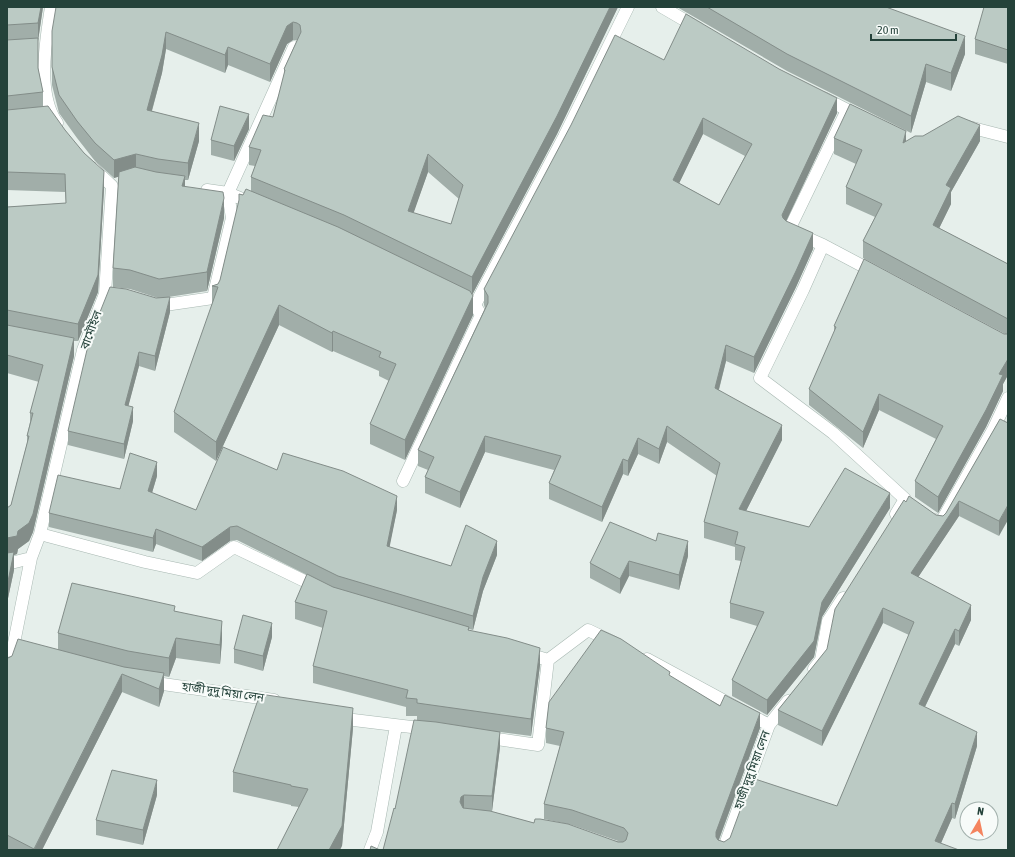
<svg xmlns="http://www.w3.org/2000/svg" width="1015" height="857" viewBox="0 0 1015 857" font-family="'Asap Condensed','Noto Sans Bengali',sans-serif">
	<rect width="100%" height="100%" fill="#e6efeb"/>
	<g fill="none" stroke-linecap="round" stroke-linejoin="round">
		<g stroke="#a8b8b2" stroke-width="13">
			<path id="minor" d="M 51,7 C 46,41 36,93 57,123
				M 662,7 L 698,28
				M 824,98 L 861,117
				M 847,110 L 789,230 L 823,245 L 874,272
				M 965,126 L 1008,137
				M 207,190 L 228,193 L 254,204
				M 823,245 L 803,290 L 760,378 L 833,433 L 905,499 L 896,514
				M 154,305 L 158,306 L 213,298 L 232,218 L 228,193 L 294,47
				M 403,481 L 481,315 L 475,305 L 564,137 L 628,7
				M 935,520 L 940,524 L 993,430 L 1008,398
				M 40,534 L 145,562 L 197,573 L 234,547 L 319,588
				M 7,564 L 31,558
				M 525,653 L 548,660 L 588,630 L 613,642
				M 647,659 L 769,725 L 723,850
				M 7,668 L 13,648 L 31,558 L 40,534 L 83,350 L 105,294 L 112,186 L 93,168
				M 814,669 L 821,660 L 828,621 L 843,598
				M 149,682 L 274,700
				M 337,718 L 428,729
				M 769,725 L 788,701
				M 483,737 L 538,745 L 548,660
				M 370,850 L 377,832 L 396,726"/>
		</g>
		<use href="#minor" stroke="#fff" stroke-width="12"/>
	</g>
	<path fill="#a1aea9" fill-rule="evenodd" d="M 7,7 L 43,7 L 38,41 L 38,68 L 43,92 L 43,107 L 104,189 L 98,292 L 78,341 L 74,341 L 74,356 L 33,532 L 29,541 L 18,549 L 17,554 L 14,555 L 14,570 L 7,603 L 7,508 L 11,505 L 27,443 L 27,436 L 30,422 L 30,413 L 39,382 L 7,373 L 7,207 L 66,203 L 65,192 L 7,190 Z
		M 618,7 L 557,134 L 472,295 L 473,315 L 405,460 L 370,444 L 370,424 L 389,381 L 379,376 L 379,371 L 333,351 L 332,352 L 279,325 L 216,461 L 174,432 L 174,412 L 212,306 L 212,286 L 218,284 L 220,280 L 239,201 L 239,194 L 243,195 L 251,191 L 251,177 L 255,166 L 249,165 L 249,147 L 273,117 L 284,75 L 284,69 L 297,40 L 293,40 L 287,44 L 270,82 L 228,65 L 225,73 L 166,49 L 162,73 L 152,111 L 199,141 L 188,180 L 185,180 L 185,186 L 224,218 L 207,291 L 162,298 L 170,312 L 155,371 L 139,366 L 128,406 L 133,421 L 124,459 L 68,445 L 68,431 L 156,298 L 158,298 L 130,289 L 113,287 L 113,268 L 119,176 L 114,178 L 95,161 L 77,138 L 59,113 L 52,85 L 52,31 ZM 428,172 L 459,199 L 451,224 L 413,213 Z
		M 677,7 L 886,7 L 965,54 L 951,91 L 926,82 L 911,133 L 787,71 Z
		M 1008,7 L 1008,64 L 975,54 L 975,39 Z
		M 664,60 L 837,113 L 786,221 L 813,249 L 796,287 L 754,373 L 726,361 L 719,390 L 782,440 L 746,511 L 809,527 L 890,508 L 822,617 L 814,657 L 767,715 L 732,696 L 732,680 L 757,626 L 730,618 L 730,603 L 741,561 L 735,560 L 735,547 L 704,538 L 704,522 L 717,476 L 667,442 L 659,464 L 638,454 L 628,476 L 623,474 L 602,522 L 549,499 L 549,483 L 554,470 L 485,452 L 460,508 L 425,493 L 425,477 L 428,470 L 418,466 L 418,450 L 485,308 L 484,305 L 484,289 ZM 703,134 L 745,156 L 719,205 L 679,183 Z
		M 249,129 L 234,161 L 211,155 L 211,140 Z
		M 834,138 L 906,141 L 980,141 L 951,192 L 951,204 L 939,228 L 1008,264 L 1008,375 L 1003,384 L 1003,391 L 986,427 L 938,513 L 915,497 L 915,481 L 936,439 L 879,410 L 863,448 L 809,405 L 809,389 L 834,333 L 834,326 L 1005,334 L 863,258 L 863,241 L 875,217 L 846,204 L 846,187 L 856,164 L 834,154 Z
		M 1000,419 L 999,536 L 959,516 L 918,577 L 971,620 L 959,646 L 955,644 L 925,707 L 977,746 L 955,819 L 952,818 L 941,843 L 383,850 L 395,809 L 417,720 L 417,716 L 406,716 L 406,707 L 313,683 L 313,666 L 323,628 L 295,619 L 295,602 L 307,575 L 237,540 L 230,541 L 202,561 L 156,544 L 153,552 L 49,527 L 49,513 L 157,476 L 152,493 L 196,510 L 277,470 L 397,510 L 389,547 L 451,566 L 497,555 L 483,591 L 473,630 L 469,629 L 469,630 L 540,665 L 531,736 L 500,732 L 500,747 L 492,811 L 490,811 L 534,823 L 621,842 L 572,825 L 544,819 L 544,804 L 560,746 L 546,743 L 546,728 L 670,676 L 720,706 L 760,728 L 719,840 L 724,842 L 837,806 L 909,635 L 883,623 L 822,746 L 778,725 L 778,710 L 936,515 L 943,516 L 946,513 Z
		M 688,556 L 679,590 L 629,576 L 620,594 L 590,578 L 590,563 Z
		M 175,611 L 222,640 L 220,664 L 176,658 L 169,677 L 164,676 L 164,691 L 159,707 L 122,692 L 42,850 L 7,850 L 7,657 L 58,650 L 58,633 Z
		M 272,637 L 263,671 L 234,663 L 234,649 Z
		M 353,728 L 342,846 L 299,807 L 291,806 L 291,805 L 233,792 L 233,772 Z
		M 157,795 L 143,845 L 96,835 L 96,820 Z"/>
	<path fill="#838d89" d="M 41,7 L 43,7 L 38,41 L 38,23 Z
		M 610,7 L 618,7 L 557,134 L 472,295 L 472,277 Z
		M 293,22 L 293,40 L 287,44 L 270,82 L 270,64 L 287,26 Z
		M 166,32 L 166,49 L 162,73 L 147,128 L 147,110 Z
		M 965,36 L 965,54 L 951,91 L 951,73 Z
		M 228,47 L 228,65 L 225,73 L 225,55 Z
		M 926,64 L 926,82 L 911,133 L 911,116 Z
		M 837,98 L 837,113 L 782,230 L 782,215 Z
		M 249,114 L 249,129 L 234,161 L 234,146 Z
		M 703,118 L 703,134 L 673,196 L 673,180 Z
		M 199,123 L 199,141 L 188,180 L 188,163 Z
		M 980,125 L 980,141 L 951,192 L 951,204 L 933,241 L 933,225 L 946,185 Z
		M 906,131 L 906,148 L 903,143 Z
		M 136,154 L 136,172 L 114,178 L 114,160 Z
		M 428,154 L 428,172 L 408,229 L 408,211 Z
		M 104,171 L 104,189 L 98,292 L 78,341 L 78,324 Z
		M 185,176 L 185,195 L 182,186 Z
		M 224,198 L 224,218 L 207,291 L 207,272 Z
		M 813,233 L 813,249 L 796,287 L 754,373 L 754,357 Z
		M 473,296 L 473,315 L 405,460 L 405,440 Z
		M 170,297 L 170,312 L 155,371 L 155,356 Z
		M 279,305 L 279,325 L 216,461 L 216,442 Z
		M 333,331 L 333,351 L 332,352 L 332,333 Z
		M 74,338 L 74,356 L 33,532 L 29,541 L 18,549 L 17,554 L 14,555 L 14,570 L 7,603 L 7,538 Z
		M 726,345 L 726,361 L 715,404 L 715,388 Z
		M 139,352 L 139,366 L 125,419 L 125,405 Z
		M 1008,359 L 1008,375 L 1003,384 L 1003,391 L 986,427 L 938,513 L 938,497 L 999,374 Z
		M 879,394 L 879,410 L 863,448 L 863,432 Z
		M 133,407 L 133,421 L 124,459 L 124,444 Z
		M 782,425 L 782,440 L 739,525 L 739,509 Z
		M 667,426 L 667,442 L 659,464 L 659,449 Z
		M 485,436 L 485,452 L 460,508 L 460,492 Z
		M 638,438 L 638,454 L 628,476 L 628,461 Z
		M 623,459 L 623,474 L 602,522 L 602,507 Z
		M 157,462 L 157,476 L 148,506 L 148,491 Z
		M 890,493 L 890,508 L 822,617 L 814,657 L 767,715 L 767,700 L 822,602 Z
		M 397,496 L 397,510 L 387,560 L 387,546 Z
		M 959,501 L 959,516 L 911,588 L 911,573 Z
		M 1008,505 L 1008,520 L 999,536 L 999,521 Z
		M 230,527 L 230,541 L 202,561 L 202,547 Z
		M 156,529 L 156,544 L 153,552 L 153,538 Z
		M 497,541 L 497,555 L 483,591 L 473,630 L 473,616 L 483,577 Z
		M 688,541 L 688,556 L 679,590 L 679,575 Z
		M 629,561 L 629,576 L 620,594 L 620,579 Z
		M 971,605 L 971,620 L 959,646 L 959,631 Z
		M 883,608 L 883,623 L 822,746 L 822,731 Z
		M 222,621 L 222,640 L 220,664 L 220,645 Z
		M 272,623 L 272,637 L 263,671 L 263,656 Z
		M 955,629 L 955,644 L 919,719 L 919,704 Z
		M 176,638 L 176,658 L 169,677 L 169,658 Z
		M 540,648 L 540,665 L 531,736 L 531,719 Z
		M 164,673 L 164,691 L 159,707 L 159,689 Z
		M 122,674 L 122,692 L 42,850 L 34,850 Z
		M 353,708 L 353,728 L 342,846 L 340,850 L 329,850 Z
		M 760,713 L 760,728 L 716,847 L 716,832 Z
		M 500,732 L 500,747 L 492,811 L 492,796 Z
		M 977,732 L 977,746 L 955,819 L 955,804 Z
		M 157,780 L 157,795 L 143,845 L 143,830 Z
		M 464,795 L 464,810 L 460,802 L 461,797 Z
		M 952,803 L 952,818 L 938,850 L 935,841 Z"/>
	<path fill="#bbcac4" stroke="#838d89" fill-rule="evenodd" d="M 7,7 L 41,7 L 38,23 L 7,25 Z
		M 56,7 L 610,7 L 557,116 L 472,277 L 344,215 L 251,177 L 261,150 L 249,147 L 263,115 L 273,117 L 285,70 L 284,69 L 301,32 L 300,25 L 297,23 L 293,22 L 287,26 L 270,64 L 228,47 L 225,55 L 166,32 L 162,55 L 147,110 L 199,123 L 188,163 L 158,159 L 136,154 L 114,160 L 95,143 L 77,121 L 59,95 L 52,67 L 52,31 ZM 428,154 L 463,185 L 451,224 L 408,211 Z
		M 707,7 L 886,7 L 965,36 L 951,73 L 926,64 L 911,116 L 787,54 Z
		M 984,7 L 1008,7 L 1008,50 L 975,39 Z
		M 686,14 L 779,69 L 837,98 L 782,215 L 783,218 L 786,221 L 813,233 L 796,271 L 754,357 L 726,345 L 715,388 L 782,425 L 739,509 L 809,527 L 845,468 L 890,493 L 822,602 L 814,641 L 767,700 L 732,680 L 764,612 L 730,603 L 745,547 L 735,544 L 738,532 L 704,522 L 720,463 L 667,426 L 659,449 L 638,438 L 628,461 L 623,459 L 602,507 L 549,483 L 561,456 L 485,436 L 460,492 L 425,477 L 434,457 L 418,450 L 488,303 L 488,296 L 484,289 L 571,125 L 615,35 L 664,60 ZM 703,118 L 752,144 L 719,205 L 673,180 Z
		M 38,38 L 38,68 L 43,92 L 7,96 L 7,40 Z
		M 850,104 L 906,131 L 903,143 L 915,136 L 923,136 L 958,116 L 980,125 L 946,185 L 951,188 L 933,225 L 1008,264 L 1008,319 L 863,241 L 882,204 L 846,187 L 862,150 L 834,138 Z
		M 48,106 L 65,130 L 84,153 L 104,171 L 98,275 L 78,324 L 7,310 L 7,207 L 66,203 L 65,174 L 7,172 L 7,110 Z
		M 220,106 L 249,114 L 234,146 L 211,140 Z
		M 135,167 L 156,172 L 185,176 L 182,186 L 223,192 L 224,198 L 207,272 L 159,279 L 130,270 L 113,268 L 119,172 Z
		M 246,189 L 338,227 L 470,291 L 473,296 L 405,440 L 370,424 L 396,364 L 379,357 L 381,352 L 333,331 L 332,333 L 279,305 L 216,442 L 174,412 L 218,287 L 212,286 L 218,284 L 220,280 L 239,200 L 239,194 L 243,195 Z
		M 864,259 L 1004,334 L 1008,334 L 1008,359 L 999,374 L 1003,375 L 986,410 L 938,497 L 915,481 L 943,426 L 879,394 L 863,432 L 809,389 L 836,327 L 834,326 Z
		M 110,287 L 126,289 L 156,298 L 170,297 L 155,356 L 139,352 L 125,405 L 133,407 L 124,444 L 68,431 L 90,337 Z
		M 7,325 L 74,338 L 33,514 L 29,523 L 18,531 L 17,536 L 7,538 L 7,508 L 11,505 L 29,436 L 27,436 L 33,413 L 30,413 L 43,365 L 7,355 Z
		M 1000,419 L 1008,423 L 1008,505 L 999,521 L 959,501 L 911,573 L 971,605 L 959,631 L 955,629 L 919,704 L 977,732 L 955,804 L 952,803 L 935,841 L 959,850 L 383,850 L 394,808 L 395,809 L 414,720 L 436,722 L 500,732 L 492,796 L 464,795 L 461,797 L 460,802 L 463,808 L 490,811 L 534,823 L 535,819 L 540,819 L 568,824 L 618,842 L 623,842 L 626,840 L 628,833 L 624,828 L 572,810 L 544,804 L 564,732 L 546,728 L 549,702 L 601,630 L 621,639 L 670,672 L 669,675 L 720,706 L 725,695 L 760,713 L 716,832 L 716,837 L 718,840 L 724,842 L 730,838 L 752,778 L 837,806 L 914,622 L 883,608 L 822,731 L 778,710 L 827,649 L 835,609 L 904,500 L 906,502 L 909,496 L 936,515 L 943,516 L 946,513 Z
		M 223,447 L 277,470 L 283,453 L 343,471 L 397,496 L 387,546 L 451,566 L 466,525 L 497,541 L 483,577 L 473,616 L 338,576 L 237,526 L 230,527 L 202,547 L 156,529 L 153,538 L 49,513 L 58,475 L 120,489 L 130,453 L 157,462 L 148,491 L 196,510 Z
		M 610,522 L 656,541 L 658,533 L 688,541 L 679,575 L 629,561 L 620,579 L 590,563 Z
		M 14,552 L 7,586 L 7,553 Z
		M 307,574 L 333,587 L 469,627 L 468,630 L 507,638 L 540,648 L 531,719 L 417,703 L 417,699 L 406,698 L 408,690 L 313,666 L 327,611 L 295,602 Z
		M 72,583 L 175,606 L 174,611 L 222,621 L 220,645 L 176,638 L 169,658 L 128,651 L 58,633 Z
		M 243,615 L 272,623 L 263,656 L 234,649 Z
		M 18,639 L 124,667 L 164,673 L 159,689 L 122,674 L 34,849 L 7,835 L 7,657 L 8,658 L 12,656 Z
		M 260,694 L 353,708 L 342,826 L 329,850 L 277,850 L 308,789 L 291,786 L 291,785 L 233,772 Z
		M 112,770 L 157,780 L 143,830 L 96,820 Z
		M 371,846 L 380,850 L 370,850 Z"/>
	<g text-anchor="middle" stroke-width="4" stroke-linejoin="round" paint-order="stroke">
		<g font-size="12" fill="#24423a" stroke="#f7fbf9">
			<text transform="translate(91 330) rotate(-70)" y="4">বামৌইল</text>
			<text transform="translate(223 692) rotate(8)" y="4">হাজী দুদু মিয়া লেন</text>
			<text transform="translate(752 770) rotate(-70)" y="4">হাজী দুদু মিয়া লেন</text>
		</g>
	</g>
	<rect width="1015" height="857" fill="none" stroke="#24423a" stroke-width="16"/>
	<g transform="translate(979 821) rotate(9)"><circle r="19" fill="#f7fbf9" stroke="#a3b1ad"/>
	<path d="M0-3L7 15L0 10L-7 15Z" fill="#f4845f"/>
	<text y="-6" font-size="11" font-weight="bold" text-anchor="middle" fill="#24423a">N</text>
	</g>
	<path d="M871 34v6h85v-6" fill="none" stroke="#24423a" stroke-width="2"/>
	<text x="877" y="34" font-size="12" fill="#24423a" stroke="#f7fbf9" stroke-width="3" paint-order="stroke">20 m</text>
</svg>
